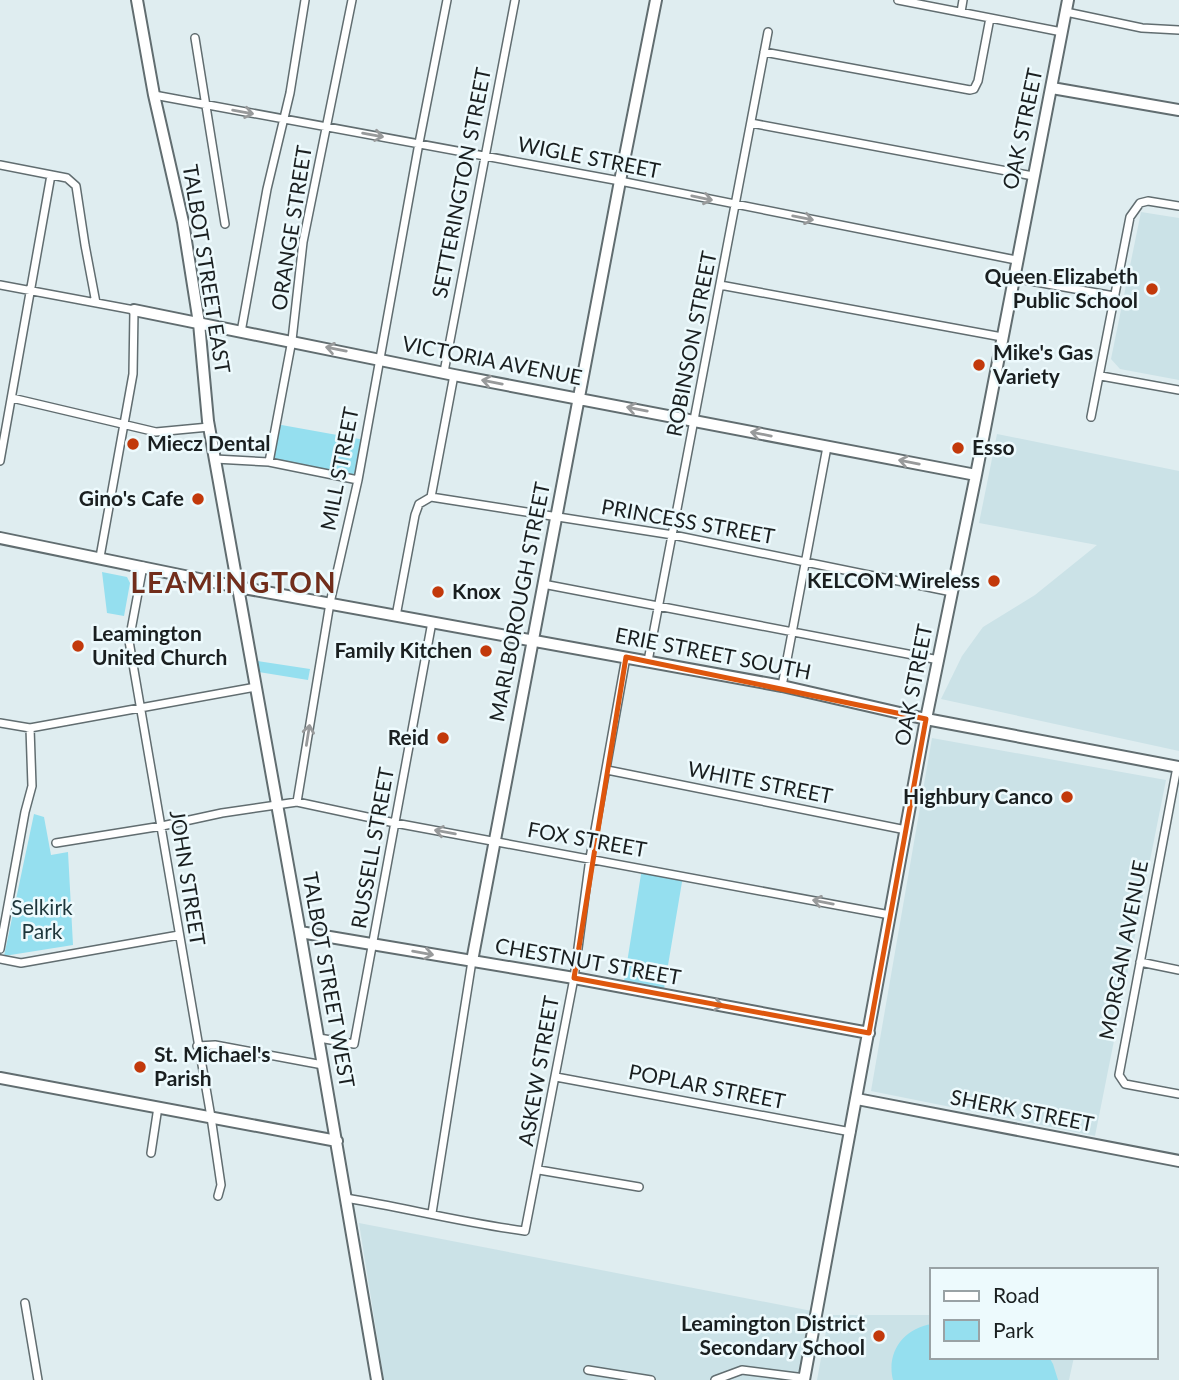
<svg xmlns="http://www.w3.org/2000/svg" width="1179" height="1380" viewBox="0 0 1179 1380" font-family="Lato,sans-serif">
	<rect width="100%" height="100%" fill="#dfedf0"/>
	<path fill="#cbe2e7" d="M 1141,212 L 1179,218 L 1179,380 L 1120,369 L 1111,359 Z
		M 997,434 L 1179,471 L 1179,751 L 941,699 L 962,656 L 983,627 L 1035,595 L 1097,545 L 979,523 Z
		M 932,738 L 1166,780 L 1095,1136 L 871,1091 Z
		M 359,1223 L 812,1311 L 798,1380 L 384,1380 Z
		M 829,1315 L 932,1315 L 932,1357 L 1074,1357 L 1069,1380 L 817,1380 Z"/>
	<path fill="#95dfef" d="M 276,424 L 365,440 L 358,480 L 269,462 Z
		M 102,572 L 127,577 L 130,583 L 124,616 L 107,613 Z
		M 251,660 L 310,669 L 308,680 L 253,671 Z
		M 34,814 L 44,817 L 51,855 L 68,852 L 73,945 L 4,956 Z
		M 642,868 L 683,876 L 663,995 L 623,988 Z
		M 932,1324 L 932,1357 L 1049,1357 L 1053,1364 L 1058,1380 L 893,1380 C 886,1352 904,1328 932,1324 Z"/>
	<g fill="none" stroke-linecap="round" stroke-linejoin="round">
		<g stroke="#616d70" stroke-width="10">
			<path id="street" d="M 898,0 L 1062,32
				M 961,12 L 963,0
				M 1066,12 L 1142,28 L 1179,30
				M 195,38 L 225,224
				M 764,52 L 970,90 L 974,89 L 978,81 L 990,18
				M 154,95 L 620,181 L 1016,260
				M 751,123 L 1033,176
				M 0,165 L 67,178 L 76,186 L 85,245 L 96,303
				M 1013,278 L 1114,296
				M 0,285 L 134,310 L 133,374 L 100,557
				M 720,285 L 1002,337
				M 241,332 L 267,189 L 290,93 L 305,0
				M 444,372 L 515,0
				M 1101,376 L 1179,390
				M 12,398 L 156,432 L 209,427
				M 1091,417 L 1130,217 L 1140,203 L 1148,201 L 1179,206
				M 215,459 L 269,462 L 358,480
				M 0,461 L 51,175
				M 269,462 L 292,340 L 303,242 L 352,0
				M 431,497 L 454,375
				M 143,566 L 129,641 L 211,1117 L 221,1185 L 218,1196
				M 543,584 L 939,660
				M 396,616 L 415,515 L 419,504 L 431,497 L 673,535 L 952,592
				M 648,661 L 768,32
				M 782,686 L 827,447
				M 0,723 L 30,728 L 256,687
				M 1177,767 L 1119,1075 L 1125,1084 L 1179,1094
				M 607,770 L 906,830
				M 297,802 L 330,603 L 358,480 L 419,143 L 447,0
				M 56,843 L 162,826 L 222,813 L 297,802 L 395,823 L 890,915
				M 0,949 L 25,812 L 32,786 L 30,728
				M 0,959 L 21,963 L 179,935
				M 1140,962 L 1179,970
				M 319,1038 L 354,1044 L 432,622
				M 197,1046 L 215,1045 L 323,1065
				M 556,1077 L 851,1132
				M 151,1153 L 158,1107
				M 539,1170 L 639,1187
				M 346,1198 C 406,1208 465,1223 525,1231 L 574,978 L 590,858 L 626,657
				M 432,1213 L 472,961
				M 25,1303 L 38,1380
				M 588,1370 L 651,1380
				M 715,1380 L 742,1370 L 805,1378"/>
		</g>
		<g stroke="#616d70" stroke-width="14">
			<path id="secondary" d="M 137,0 L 154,95 L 183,222 L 199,323 L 208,421 L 300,932 L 377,1380
				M 1052,88 L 1179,110
				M 134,310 L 454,375 L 976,475
				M 0,538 L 238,587 L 782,686 L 926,719 L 1179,767
				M 300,932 L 574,978 L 869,1033
				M 472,961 L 620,181 L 656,0
				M 0,1078 L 337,1141
				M 857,1099 L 1179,1161
				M 804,1380 L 926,719 L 976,475 L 1068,0"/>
		</g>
		<use href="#street" stroke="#fff" stroke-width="7"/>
		<use href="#secondary" stroke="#fff" stroke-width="10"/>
	</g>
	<defs><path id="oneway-shaft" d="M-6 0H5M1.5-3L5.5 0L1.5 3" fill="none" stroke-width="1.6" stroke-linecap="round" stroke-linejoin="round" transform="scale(1.75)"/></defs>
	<g stroke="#989a9b">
		<use href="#oneway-shaft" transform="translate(243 112) rotate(10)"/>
		<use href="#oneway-shaft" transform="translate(373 135) rotate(10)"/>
		<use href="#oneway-shaft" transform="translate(702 198) rotate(12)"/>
		<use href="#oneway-shaft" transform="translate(803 218) rotate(11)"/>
		<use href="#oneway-shaft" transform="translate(336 349) rotate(-169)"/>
		<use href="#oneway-shaft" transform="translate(492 382) rotate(-169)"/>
		<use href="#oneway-shaft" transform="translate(637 409) rotate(-169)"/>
		<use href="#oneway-shaft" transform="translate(761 434) rotate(-169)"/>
		<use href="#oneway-shaft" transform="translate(909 462) rotate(-169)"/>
		<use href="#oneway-shaft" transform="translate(308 735) rotate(-81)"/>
		<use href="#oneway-shaft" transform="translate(445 832) rotate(-170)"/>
		<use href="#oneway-shaft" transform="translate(823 902) rotate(-169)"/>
		<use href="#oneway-shaft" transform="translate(423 953) rotate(10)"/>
		<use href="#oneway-shaft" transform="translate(713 1004) rotate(10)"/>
	</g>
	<path fill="none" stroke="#de560d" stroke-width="5" stroke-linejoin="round" d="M 626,657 L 926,719 L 869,1033 L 574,978 Z"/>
	<g fill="#c2390b" stroke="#edfafd" stroke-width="2.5">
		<circle cx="1152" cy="289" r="7"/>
		<circle cx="979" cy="365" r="7"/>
		<circle cx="133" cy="444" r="7"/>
		<circle cx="958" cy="448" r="7"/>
		<circle cx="198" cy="499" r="7"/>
		<circle cx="994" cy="581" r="7"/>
		<circle cx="438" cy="592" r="7"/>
		<circle cx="78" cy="646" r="7"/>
		<circle cx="486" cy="651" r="7"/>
		<circle cx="443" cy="738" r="7"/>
		<circle cx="1067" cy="797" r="7"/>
		<circle cx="140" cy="1067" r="7"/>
		<circle cx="879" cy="1336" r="7"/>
	</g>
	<g text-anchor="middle" stroke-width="5" stroke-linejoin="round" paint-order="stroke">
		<g font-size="21" fill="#1a1f20" stroke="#edfafd">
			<text transform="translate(1023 129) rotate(-78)" y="7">OAK STREET</text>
			<text transform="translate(589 158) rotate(11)" y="7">WIGLE STREET</text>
			<text transform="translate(462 183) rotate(-79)" y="7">SETTERINGTON STREET</text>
			<text transform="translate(292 228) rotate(-81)" y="7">ORANGE STREET</text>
			<text transform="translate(206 269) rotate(81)" y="7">TALBOT STREET EAST</text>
			<text transform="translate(692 344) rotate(-79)" y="7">ROBINSON STREET</text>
			<text transform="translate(492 361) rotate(11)" y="7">VICTORIA AVENUE</text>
			<text transform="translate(340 469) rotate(-79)" y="7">MILL STREET</text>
			<text transform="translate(688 522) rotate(10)" y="7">PRINCESS STREET</text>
			<text transform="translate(520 602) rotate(-79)" y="7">MARLBOROUGH STREET</text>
			<text transform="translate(713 654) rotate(11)" y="7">ERIE STREET SOUTH</text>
			<text transform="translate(914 685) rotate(-79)" y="7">OAK STREET</text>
			<text transform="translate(760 783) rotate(11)" y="7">WHITE STREET</text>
			<text transform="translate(587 840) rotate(10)" y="7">FOX STREET</text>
			<text transform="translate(373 848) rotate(-80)" y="7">RUSSELL STREET</text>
			<text transform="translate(187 878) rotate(81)" y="7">JOHN STREET</text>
			<text transform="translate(1124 950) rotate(-79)" y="7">MORGAN AVENUE</text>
			<text transform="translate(588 962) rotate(10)" y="7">CHESTNUT STREET</text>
			<text transform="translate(328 980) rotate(80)" y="7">TALBOT STREET WEST</text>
			<text transform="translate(539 1071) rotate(-80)" y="7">ASKEW STREET</text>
			<text transform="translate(707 1087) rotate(11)" y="7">POPLAR STREET</text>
			<text transform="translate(1022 1111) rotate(11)" y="7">SHERK STREET</text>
		</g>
		<g font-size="21" font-weight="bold" fill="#1a1f20" stroke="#edfafd" text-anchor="end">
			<text x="1138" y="284">Queen Elizabeth<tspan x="1138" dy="24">Public School</tspan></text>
			<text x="993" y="360" text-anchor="start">Mike's Gas<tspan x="993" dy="24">Variety</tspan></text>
			<text x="147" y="451" text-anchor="start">Miecz Dental</text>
			<text x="972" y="455" text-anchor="start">Esso</text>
			<text x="184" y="506">Gino's Cafe</text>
			<text x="980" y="588">KELCOM Wireless</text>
			<text x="452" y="599" text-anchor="start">Knox</text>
			<text x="92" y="641" text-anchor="start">Leamington<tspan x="92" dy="24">United Church</tspan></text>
			<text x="472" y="658">Family Kitchen</text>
			<text x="429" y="745">Reid</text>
			<text x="1053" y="804">Highbury Canco</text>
			<text x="154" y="1062" text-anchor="start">St. Michael's<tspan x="154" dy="24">Parish</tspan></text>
			<text x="865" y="1331">Leamington District<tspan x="865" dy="24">Secondary School</tspan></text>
		</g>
		<g font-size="21" fill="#1d363b" stroke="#edfafd">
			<text x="42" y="915">Selkirk<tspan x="42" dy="24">Park</tspan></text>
		</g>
		<g font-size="28" font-weight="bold" letter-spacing="2" fill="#712e1c" stroke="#edfafd">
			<text x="234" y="593">LEAMINGTON</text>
		</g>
	</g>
	<rect x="930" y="1268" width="228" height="91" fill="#edfafd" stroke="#99a2a5" stroke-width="2"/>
	<rect x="944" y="1291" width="35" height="10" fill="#ffffff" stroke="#99a2a5" stroke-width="2"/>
	<text x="993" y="1303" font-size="21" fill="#1a1f20">Road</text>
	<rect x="944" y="1320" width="35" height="21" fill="#95dfef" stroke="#99a2a5" stroke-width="2"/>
	<text x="993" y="1338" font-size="21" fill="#1a1f20">Park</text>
</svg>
